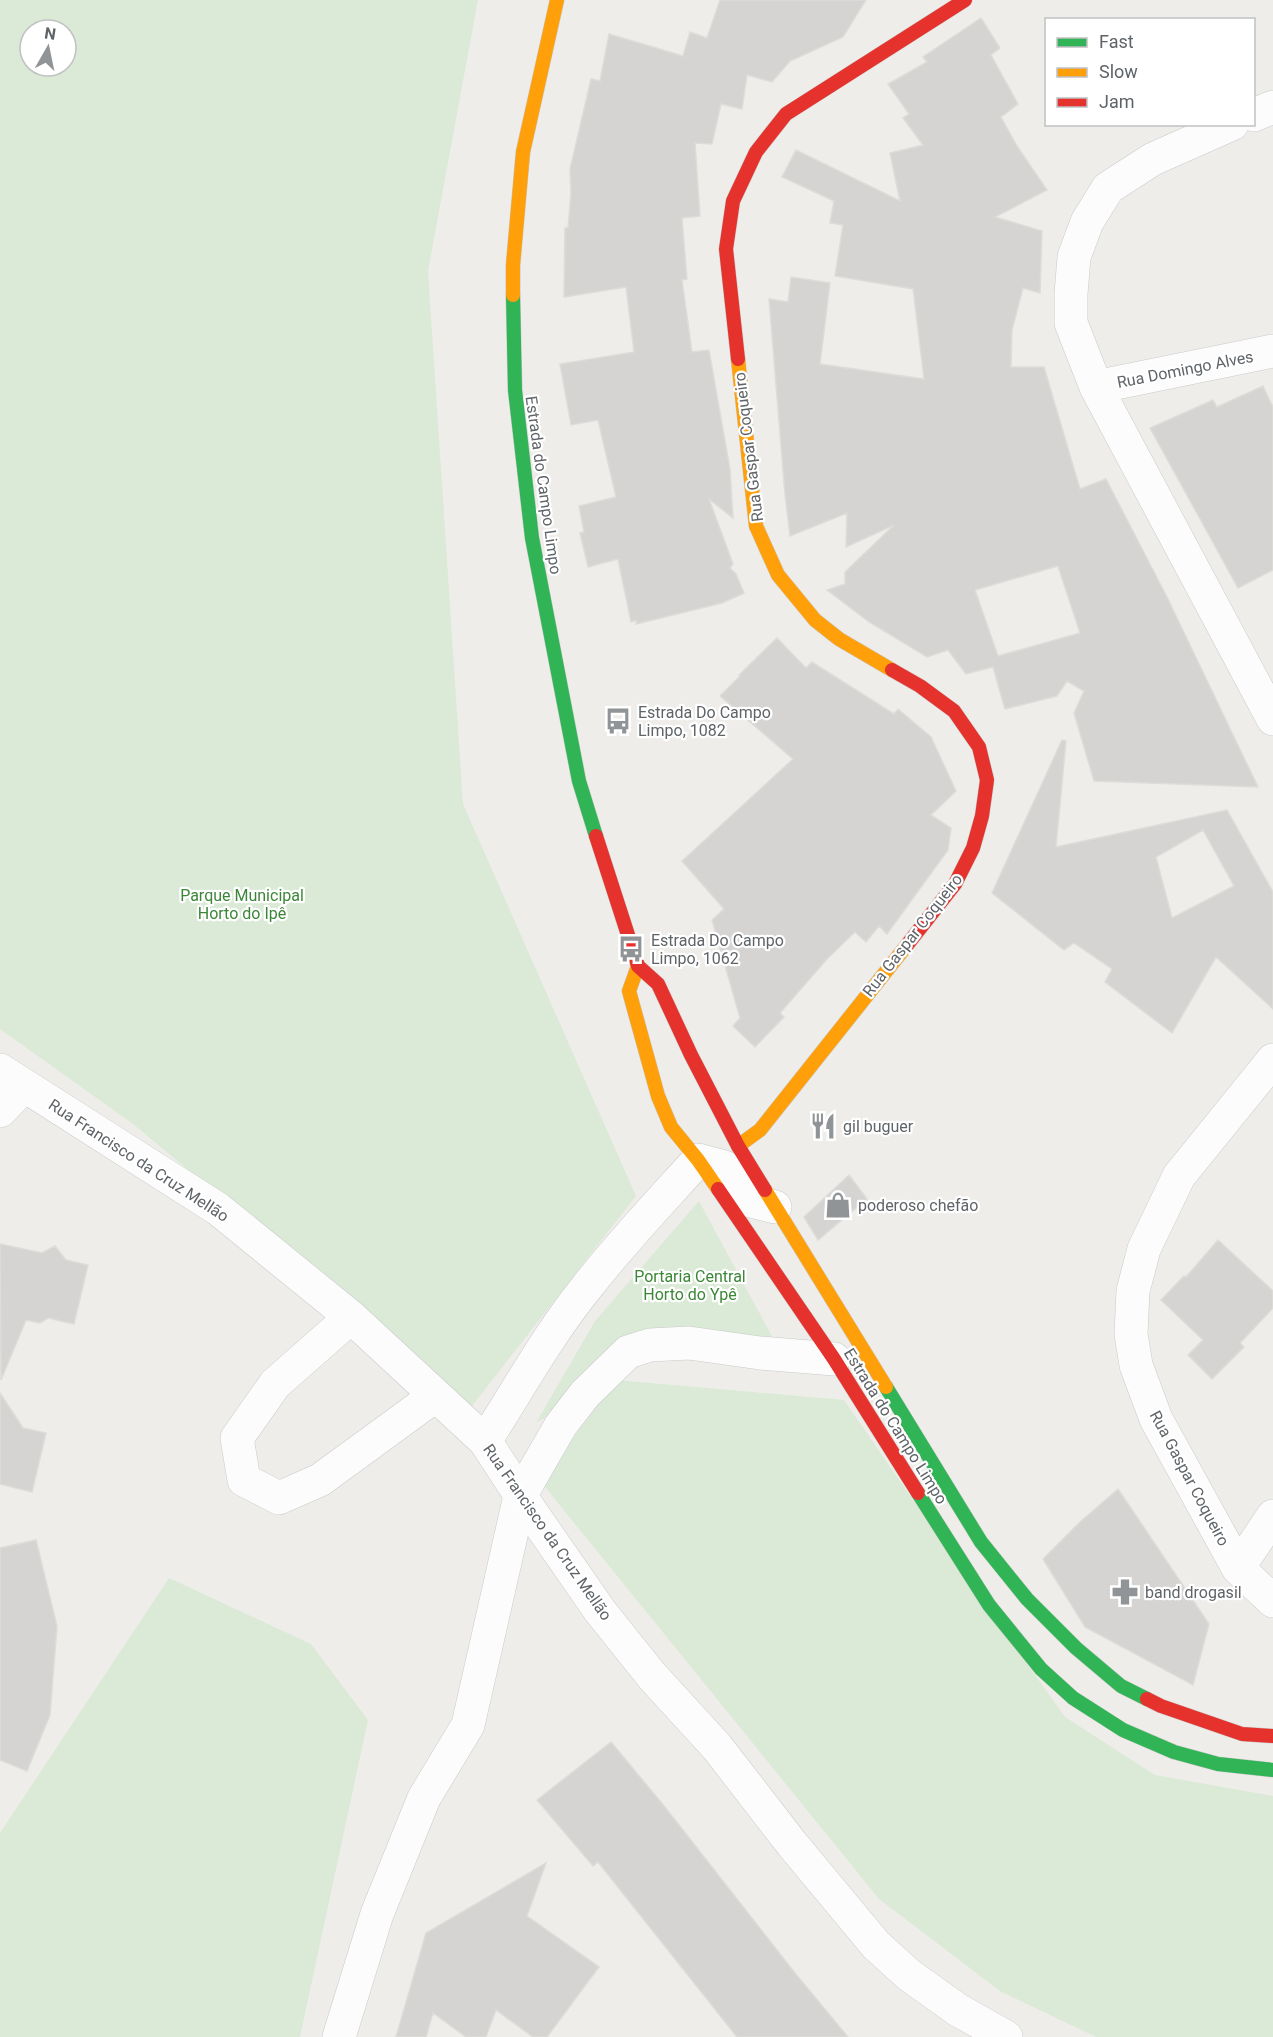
<svg xmlns="http://www.w3.org/2000/svg" width="1273" height="2037" viewBox="0 0 1273 2037" font-family="Roboto,sans-serif">
	<rect width="100%" height="100%" fill="#efedea"/>
	<path fill="#daead6" fill-rule="evenodd" d="M 0,0 L 478,0 L 428,271 L 463,804 L 636,1196 L 472,1406 L 133,1124 L 0,1029 ZM 30,30 L 66,30 L 66,66 L 30,66 Z
		M 699,1201 L 774,1340 L 661,1333 L 585,1394 L 536,1423 L 595,1321 Z
		M 616,1380 L 844,1400 L 993,1616 L 1065,1717 L 1155,1775 L 1273,1796 L 1273,2037 L 1096,2037 L 1000,1991 L 879,1899 L 541,1482 Z
		M 169,1578 L 311,1644 L 368,1720 L 300,2037 L 0,2037 L 0,1833 Z"/>
	<path fill="#d6d4d3" stroke="#dedcd9" stroke-width="1.5" fill-rule="evenodd" d="M 720,0 L 866,0 L 843,37 L 790,61 L 772,82 L 747,75 L 742,109 L 721,104 L 712,144 L 695,143 L 700,216 L 682,218 L 687,279 L 682,280 L 692,352 L 709,350 L 730,469 L 733,518 L 709,499 L 733,564 L 730,568 L 736,574 L 744,593 L 722,603 L 636,624 L 636,620 L 631,622 L 618,559 L 588,567 L 580,533 L 584,532 L 579,506 L 616,497 L 598,420 L 571,425 L 560,364 L 634,352 L 626,287 L 564,297 L 565,228 L 568,228 L 571,193 L 570,169 L 591,79 L 600,81 L 609,34 L 683,56 L 690,32 L 707,38 Z
		M 981,18 L 1000,48 L 991,55 L 1018,104 L 1001,117 L 1017,146 L 1047,190 L 995,217 L 1042,231 L 1040,293 L 1023,288 L 1012,330 L 1011,367 L 1044,367 L 1080,489 L 1106,479 L 1167,597 L 1258,787 L 1094,781 L 1074,713 L 1084,691 L 1067,681 L 1057,696 L 1005,709 L 993,667 L 966,674 L 948,650 L 927,657 L 869,622 L 827,590 L 845,584 L 845,572 L 894,525 L 846,547 L 847,513 L 790,536 L 785,495 L 769,299 L 788,302 L 791,277 L 830,283 L 820,364 L 924,379 L 913,289 L 835,276 L 843,225 L 830,223 L 834,201 L 782,177 L 796,150 L 900,201 L 890,153 L 923,145 L 903,118 L 909,114 L 888,84 L 927,62 L 923,57 ZM 1058,566 L 1080,633 L 998,656 L 975,590 Z
		M 1263,386 L 1273,407 L 1273,570 L 1238,588 L 1150,428 L 1213,400 L 1217,407 Z
		M 777,638 L 806,668 L 812,662 L 894,714 L 898,709 L 931,737 L 956,791 L 931,815 L 951,828 L 948,850 L 887,934 L 879,926 L 866,942 L 855,932 L 827,959 L 780,1013 L 784,1017 L 755,1047 L 733,1026 L 740,1018 L 712,920 L 724,909 L 682,861 L 793,759 L 720,696 L 740,676 L 739,675 Z
		M 1062,740 L 1066,741 L 1056,847 L 1227,810 L 1273,892 L 1273,1009 L 1216,957 L 1172,1033 L 1105,982 L 1112,969 L 1074,943 L 1064,950 L 992,893 ZM 1203,830 L 1234,886 L 1172,918 L 1156,857 Z
		M 849,1175 L 867,1199 L 818,1240 L 804,1217 Z
		M 1218,1240 L 1273,1291 L 1273,1308 L 1240,1343 L 1244,1347 L 1212,1379 L 1188,1355 L 1203,1340 L 1161,1300 L 1184,1276 L 1186,1277 Z
		M 0,1244 L 42,1253 L 55,1246 L 66,1260 L 88,1265 L 74,1324 L 48,1318 L 40,1323 L 26,1320 L 1,1380 Z
		M 0,1393 L 23,1428 L 46,1433 L 32,1492 L 0,1484 Z
		M 1118,1489 L 1209,1624 L 1193,1685 L 1085,1627 L 1043,1559 L 1080,1522 Z
		M 36,1540 L 57,1626 L 50,1715 L 27,1771 L 0,1760 L 0,1548 Z
		M 611,1742 L 665,1807 L 795,1973 L 848,2037 L 737,2037 L 598,1862 L 593,1866 L 537,1800 Z
		M 546,1863 L 527,1916 L 599,1967 L 547,2037 L 533,2037 L 496,2010 L 486,2037 L 466,2037 L 433,2013 L 426,2037 L 396,2037 L 426,1933 Z"/>
	<g fill="none" stroke-linecap="round" stroke-linejoin="round">
		<g stroke="#c9caca" stroke-width="34">
			<path id="street" d="M 1254,115 L 1273,107
				M 1232,124 L 1153,159 L 1108,188 L 1087,222 L 1074,257 L 1071,294 L 1071,323 L 1096,387 L 1273,719
				M 1096,387 L 1273,351
				M 1273,1060 L 1179,1176 L 1144,1249 L 1133,1291 L 1131,1334 L 1136,1365 L 1156,1419 L 1238,1568 L 1273,1601
				M 0,1070 L 218,1209 L 351,1317 L 485,1441 L 532,1513 L 600,1611 L 652,1676 L 717,1747 L 792,1844 L 876,1945 L 909,1975 L 958,2010 L 1006,2037
				M 0,1111 L 24,1086
				M 351,1317 L 275,1384 L 237,1438 L 244,1480 L 279,1498 L 320,1480 L 435,1396
				M 485,1441 C 518,1390 548,1335 586,1288 C 621,1243 660,1202 698,1160 L 724,1167 L 747,1200 L 775,1207
				M 1238,1568 L 1273,1516
				M 339,2037 L 377,1914 L 424,1798 L 468,1725 L 520,1496 L 561,1425 L 585,1394 L 628,1352 L 650,1345 L 689,1343 L 760,1353 L 834,1359"/>
		</g>
		<g stroke="#c9cac9" stroke-width="15">
			<path id="fast" d="M 513,295 L 515,390 L 532,538 L 579,781 L 596,836
				M 886,1387 L 981,1542 L 1027,1599 L 1076,1648 L 1121,1686 L 1147,1699
				M 918,1493 L 989,1605 L 1041,1669 L 1073,1698 L 1123,1730 L 1174,1752 L 1218,1764 L 1273,1770"/>
		</g>
		<g stroke="#c9cac9" stroke-width="15">
			<path id="slow" d="M 513,295 L 513,265 L 523,152 L 557,0
				M 738,359 L 756,526 L 778,575 L 815,620 L 839,639 L 892,670
				M 638,966 L 629,991 L 658,1096 L 671,1127 L 698,1160 L 718,1189
				M 738,1146 L 760,1130 L 907,945
				M 765,1190 L 886,1387"/>
		</g>
		<g stroke="#c9cac9" stroke-width="15">
			<path id="jam" d="M 738,359 L 726,249 L 733,201 L 756,152 L 786,114 L 965,0
				M 892,670 L 920,686 L 954,711 L 979,747 L 987,780 L 982,816 L 973,848 L 955,884 L 907,945
				M 596,836 L 638,966 L 658,984 L 691,1055 L 738,1146 L 765,1190
				M 718,1189 L 834,1359 L 918,1493
				M 1147,1699 L 1161,1706 L 1242,1734 L 1273,1736"/>
		</g>
		<use href="#street" stroke="#fdfcfc" stroke-width="33"/>
		<use href="#fast" stroke="#30b455" stroke-width="14"/>
		<use href="#slow" stroke="#ff9f0a" stroke-width="14"/>
		<use href="#jam" stroke="#e5322d" stroke-width="14"/>
	</g>
	<defs>
		<g id="bus-bare" transform="scale(2.07)"><path d="M-5-6H5V4H4V6H2V4H-2V6H-4V4H-5ZM-3.5-4V0h7V-4ZM-3.5 1.2v1.5H-2V1.2ZM2 1.2v1.5H3.5V1.2Z" fill="#919496" stroke="#fff" stroke-width="2.5" paint-order="stroke"/></g>
		<g id="restaurant-bare" transform="scale(2.07)"><path d="M-5-6h1v4h1v-4h1v4h1v-4h1v5L-1.5 .5V6h-2V.5L-5-1ZM5-6V6H3V1.5H1.5Q1.5-4 5-6Z" fill="#919496" stroke="#fff" stroke-width="2.5" paint-order="stroke"/></g>
		<g id="shop-bare" transform="scale(2.07)"><path d="M-5-2.5h2.3a2.7 3.5 0 0 1 5.4 0H5L5.5 6h-11ZM-1.5-2.5h3a1.5 2.3 0 0 0-3 0Z" fill="#919496" stroke="#fff" stroke-width="2.5" paint-order="stroke"/></g>
		<g id="pharmacy-bare" transform="scale(2.07)"><path d="M-2-6h4v4h4v4h-4v4h-4v-4h-4v-4h4Z" fill="#919496" stroke="#fff" stroke-width="2.5" paint-order="stroke"/></g>
	</defs>
	<g fill-rule="evenodd">
		<use href="#bus-bare" x="618" y="721"/>
		<use href="#bus-bare" x="631" y="949"/>
		<use href="#restaurant-bare" x="823" y="1126"/>
		<use href="#shop-bare" x="838" y="1205"/>
		<use href="#pharmacy-bare" x="1125" y="1592"/>
	</g>
	<g text-anchor="middle" stroke-width="4.5" stroke-linejoin="round" paint-order="stroke">
		<g font-size="16" fill="#5f6468" stroke="#fff">
			<text transform="translate(1185 369) rotate(-11)" y="6">Rua Domingo Alves</text>
			<text transform="translate(748 447) rotate(-97)" y="6">Rua Gaspar Coqueiro</text>
			<text transform="translate(544 485) rotate(82)" y="6">Estrada do Campo Limpo</text>
			<text transform="translate(912 935) rotate(-52)" y="6">Rua Gaspar Coqueiro</text>
			<text transform="translate(139 1160) rotate(33)" y="6">Rua Francisco da Cruz Mellão</text>
			<text transform="translate(896 1426) rotate(58)" y="6">Estrada do Campo Limpo</text>
			<text transform="translate(1190 1478) rotate(62)" y="6">Rua Gaspar Coqueiro</text>
			<text transform="translate(548 1532) rotate(55)" y="6">Rua Francisco da Cruz Mellão</text>
		</g>
		<g font-size="16" fill="#5f6468" stroke="#fff" text-anchor="start">
			<text x="638" y="718">Estrada Do Campo<tspan x="638" dy="18">Limpo, 1082</tspan></text>
			<text x="651" y="946">Estrada Do Campo<tspan x="651" dy="18">Limpo, 1062</tspan></text>
			<text x="843" y="1132">gil buguer</text>
			<text x="858" y="1211">poderoso chefão</text>
			<text x="1145" y="1598">band drogasil</text>
		</g>
		<g font-size="16" fill="#3c8637" stroke="#fff">
			<text x="242" y="901">Parque Municipal<tspan x="242" dy="18">Horto do Ipê</tspan></text>
			<text x="690" y="1282">Portaria Central<tspan x="690" dy="18">Horto do Ypê</tspan></text>
		</g>
	</g>
	<rect x="1045" y="18" width="210" height="108" fill="#ffffff" stroke="#bfc1c3" stroke-width="1.5"/>
	<rect x="1057" y="38" width="30" height="9" fill="#30b455" stroke="#bfc1c3" stroke-width="1.5"/>
	<text x="1099" y="48" font-size="18" fill="#5f6468">Fast</text>
	<rect x="1057" y="68" width="30" height="9" fill="#ff9f0a" stroke="#bfc1c3" stroke-width="1.5"/>
	<text x="1099" y="78" font-size="18" fill="#5f6468">Slow</text>
	<rect x="1057" y="98" width="30" height="9" fill="#e5322d" stroke="#bfc1c3" stroke-width="1.5"/>
	<text x="1099" y="108" font-size="18" fill="#5f6468">Jam</text>
	<g transform="translate(48 48) rotate(9)"><circle r="28" fill="#ffffff" stroke="#bfc1c3" stroke-width="1.5"/>
	<path d="M0-4.5L10 22L0 15L-10 22Z" fill="#919496"/>
	<text y="-9" font-size="16" font-weight="bold" text-anchor="middle" fill="#5f6468">N</text>
	</g>
</svg>
